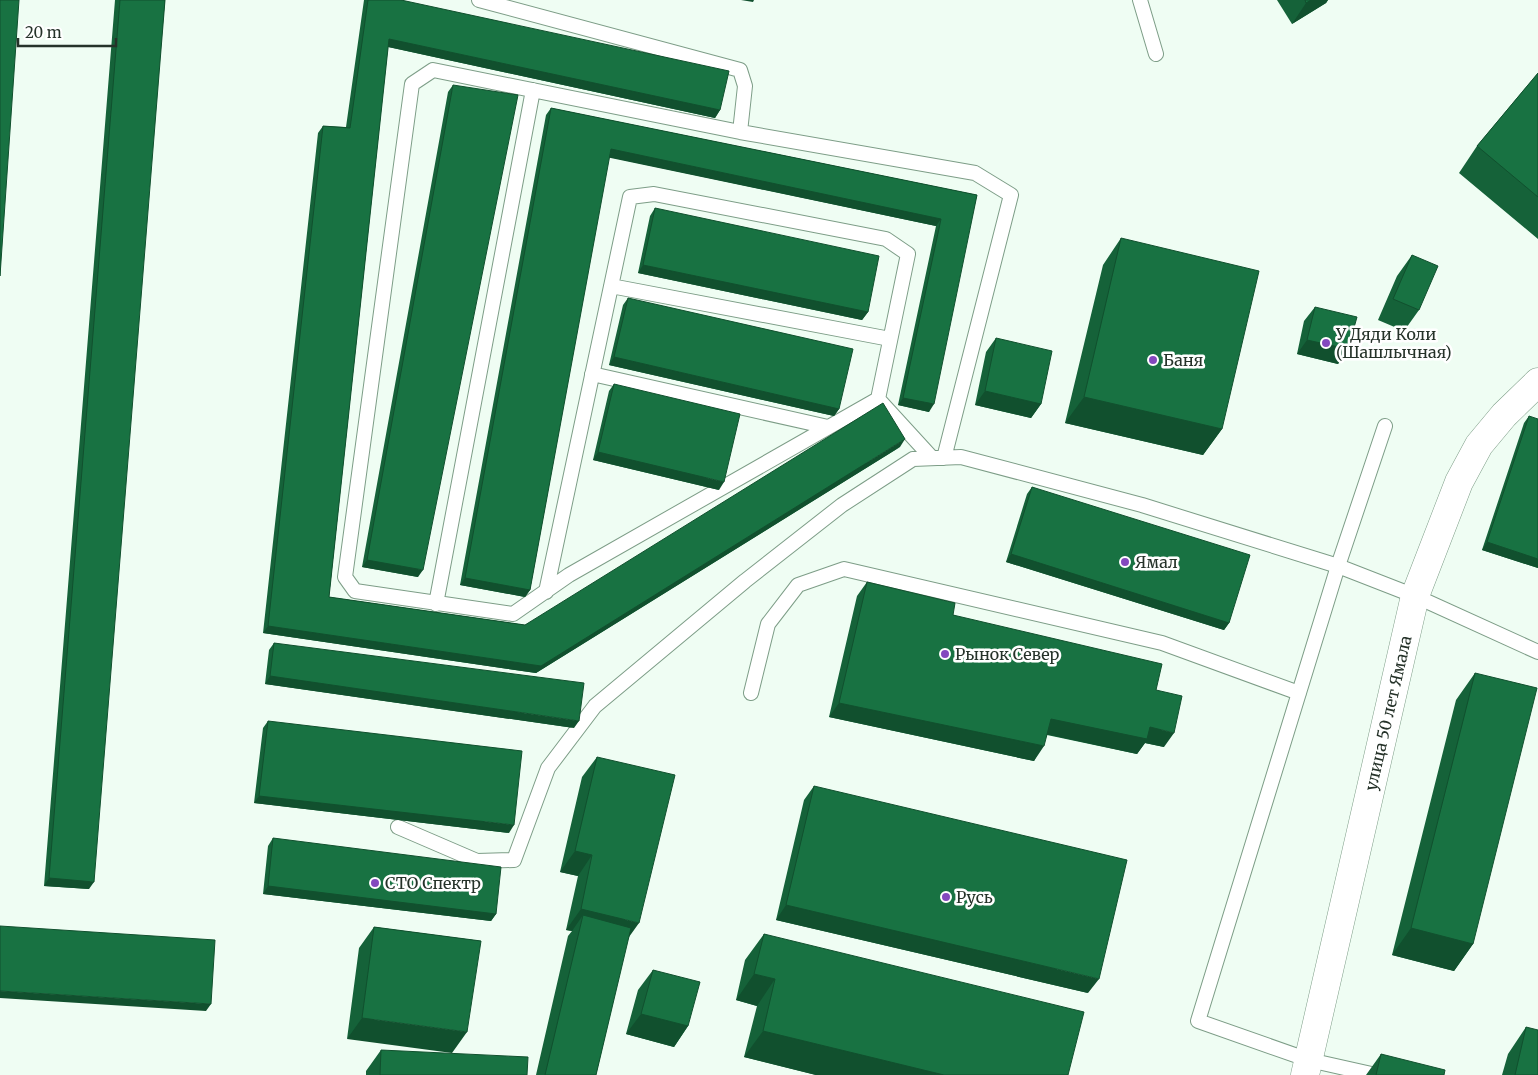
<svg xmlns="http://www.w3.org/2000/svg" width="1538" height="1075" viewBox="0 0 1538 1075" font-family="Merriweather,serif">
	<rect width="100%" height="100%" fill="#effdf3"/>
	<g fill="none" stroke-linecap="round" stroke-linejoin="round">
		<g stroke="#7d9d87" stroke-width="16">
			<path id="service" d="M 479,0 L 740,70 L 745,86 L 740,132
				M 1140,0 L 1156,54
				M 611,286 L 890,339
				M 592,374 L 828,427
				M 932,458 L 878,399 L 569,575 L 513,614 L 355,591 L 345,577 L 412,84 L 433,70 L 740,132 L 975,173 L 1011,195 L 944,458
				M 546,592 L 630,197 L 654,194 L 886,239 L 908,254 L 878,399
				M 436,604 L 533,90
				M 751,693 L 768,624 L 798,585 L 844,569 L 1162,643 L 1299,693
				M 398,827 L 477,861 L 514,860 L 548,768 L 595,706 L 745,581 L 842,505 L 913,459 L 961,457 L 1142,505 L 1338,566 L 1415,596 L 1538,652
				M 1376,1075 L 1309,1060 L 1198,1021 L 1338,566 L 1385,426"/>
		</g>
		<g stroke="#7d9d87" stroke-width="29">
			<path id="tertiary" d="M 1305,1075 L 1415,596 L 1459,482 L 1479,445 L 1504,415 L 1538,382"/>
		</g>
		<use href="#service" stroke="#fff" stroke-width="14"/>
		<use href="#tertiary" stroke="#fff" stroke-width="28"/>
	</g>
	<path fill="#156239" d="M 115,0 L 165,0 L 89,889 L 44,886 Z
		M 364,0 L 401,0 L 720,110 L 715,118 L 388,47 L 329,597 L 525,625 L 900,447 L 536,673 L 263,633 L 318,133 L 323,126 L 346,127 Z
		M 1277,0 L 1328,0 L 1326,3 L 1292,24 Z
		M 1538,73 L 1538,239 L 1459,173 L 1477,146 Z
		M 453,85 L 418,577 L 362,567 L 448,92 Z
		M 551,108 L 977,195 L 929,412 L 898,405 L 936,226 L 609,157 L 530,590 L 525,597 L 460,585 L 546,115 Z
		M 655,208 L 868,312 L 862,320 L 638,273 L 650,216 Z
		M 1121,238 L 1222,429 L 1203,455 L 1065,423 L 1103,265 Z
		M 1412,255 L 1419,310 L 1404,331 L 1378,320 L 1397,276 Z
		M 628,298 L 839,409 L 834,416 L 609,365 L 623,305 Z
		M 1315,307 L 1348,349 L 1338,364 L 1297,354 L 1304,321 Z
		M 996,338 L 1041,404 L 1031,418 L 975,405 L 986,352 Z
		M 614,384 L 719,490 L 593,460 L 609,391 Z
		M 1529,416 L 1538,568 L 1482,550 L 1524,423 Z
		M 1032,487 L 1229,623 L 1224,630 L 1006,562 L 1027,494 Z
		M 867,582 L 953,615 L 1156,690 L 1164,747 L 1145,743 L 1137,754 L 1047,735 L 1034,761 L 829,717 L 857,596 Z
		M 274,643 L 574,728 L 265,684 L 269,650 Z
		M 1475,673 L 1473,944 L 1454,971 L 1392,955 L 1456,700 Z
		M 268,721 L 509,833 L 254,803 L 263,728 Z
		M 597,757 L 628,938 L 596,1075 L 536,1075 L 568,936 L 572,931 L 566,930 L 578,876 L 560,872 L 582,777 Z
		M 814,786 L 1088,993 L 776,920 L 804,800 Z
		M 273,838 L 496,914 L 491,921 L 263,894 L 268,846 Z
		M 374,927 L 481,941 L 347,1039 L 359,948 Z
		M 764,934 L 1068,1075 L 816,1075 L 744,1057 L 757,1006 L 736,1000 L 745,960 Z
		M 653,970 L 688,1026 L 674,1047 L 626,1034 L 638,990 Z
		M 1526,1027 L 1538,1075 L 1502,1075 L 1508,1054 Z
		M 381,1050 L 527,1075 L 366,1075 L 366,1071 Z
		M 1381,1054 L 1444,1075 L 1366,1075 Z"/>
	<path fill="#11502e" d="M 741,0 L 754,0 L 753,2 Z
		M 1311,0 L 1328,0 L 1326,3 L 1292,24 L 1306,3 Z
		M 389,39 L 720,110 L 715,118 L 384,46 Z
		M 611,149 L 941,219 L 936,226 L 606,157 Z
		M 643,265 L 868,312 L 862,320 L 638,273 Z
		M 1307,340 L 1348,349 L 1338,364 L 1297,354 Z
		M 614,357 L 839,409 L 834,416 L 609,365 Z
		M 985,391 L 1041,404 L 1031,418 L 975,405 Z
		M 1084,397 L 1222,429 L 1203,455 L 1065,423 Z
		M 903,398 L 934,404 L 929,412 L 898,405 Z
		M 905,439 L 900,447 L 536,673 L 263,633 L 268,626 L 541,666 Z
		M 598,452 L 724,482 L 719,490 L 593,460 Z
		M 1487,542 L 1538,559 L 1538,568 L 1482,550 Z
		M 1011,554 L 1229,623 L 1224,630 L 1006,562 Z
		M 367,560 L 423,570 L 418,577 L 362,567 Z
		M 465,578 L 530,590 L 525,597 L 460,585 Z
		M 270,676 L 579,721 L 574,728 L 265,684 Z
		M 839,703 L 1044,746 L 1034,761 L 829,717 Z
		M 1051,719 L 1150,727 L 1174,733 L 1164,747 L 1145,743 L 1137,754 L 1041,733 Z
		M 259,796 L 514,825 L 509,833 L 254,803 Z
		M 575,851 L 592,855 L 578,876 L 560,872 Z
		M 49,878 L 94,882 L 89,889 L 44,886 Z
		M 268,886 L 496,914 L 491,921 L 263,894 Z
		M 786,905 L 1099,979 L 1088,993 L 776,920 Z
		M 581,909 L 639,923 L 624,944 L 583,915 L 572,931 L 566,930 Z
		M 1411,928 L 1473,944 L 1454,971 L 1392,955 Z
		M 754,974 L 775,979 L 757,1006 L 736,1000 Z
		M 0,991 L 211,1004 L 206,1011 L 0,998 Z
		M 641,1014 L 688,1026 L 674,1047 L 626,1034 Z
		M 362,1018 L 467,1032 L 452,1053 L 347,1039 Z
		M 763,1031 L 944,1075 L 816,1075 L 744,1057 Z"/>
	<path fill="#187242" stroke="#11502e" d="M 0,0 L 19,0 L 0,276 Z
		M 120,0 L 165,0 L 94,882 L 49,878 Z
		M 368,0 L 401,0 L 729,71 L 720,110 L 389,39 L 329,597 L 525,625 L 883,403 L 905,439 L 541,666 L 268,626 L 323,126 L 350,128 Z
		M 1305,0 L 1311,0 L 1306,3 Z
		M 1538,73 L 1538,197 L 1477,146 Z
		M 453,85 L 518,95 L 423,570 L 367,560 Z
		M 551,108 L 977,195 L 934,404 L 903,398 L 941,219 L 611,149 L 530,590 L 465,578 Z
		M 655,208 L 879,256 L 868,312 L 643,265 Z
		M 1121,238 L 1259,271 L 1222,429 L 1084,397 Z
		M 1412,255 L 1438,266 L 1419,310 L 1393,299 Z
		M 628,298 L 853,349 L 839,409 L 614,357 Z
		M 1315,307 L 1357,317 L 1348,349 L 1307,340 Z
		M 996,338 L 1052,351 L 1041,404 L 985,391 Z
		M 614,384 L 740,414 L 724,482 L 598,452 Z
		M 1529,416 L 1538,419 L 1538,559 L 1487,542 Z
		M 1032,487 L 1250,555 L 1229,623 L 1011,554 Z
		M 867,582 L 955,603 L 953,615 L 1162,664 L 1156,690 L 1182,696 L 1174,733 L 1150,727 L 1147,739 L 1051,719 L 1044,746 L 839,703 Z
		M 274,643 L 584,683 L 579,721 L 270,676 Z
		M 1475,673 L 1537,688 L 1473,944 L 1411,928 Z
		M 268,721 L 522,751 L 514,825 L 259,796 Z
		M 597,757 L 675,775 L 639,923 L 581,909 L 592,855 L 575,851 Z
		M 814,786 L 1127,860 L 1099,979 L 786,905 Z
		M 273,838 L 501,867 L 496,914 L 268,886 Z
		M 583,915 L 631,928 L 596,1075 L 545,1075 Z
		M 0,926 L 215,940 L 211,1004 L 0,991 Z
		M 374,927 L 481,941 L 467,1032 L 362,1018 Z
		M 764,934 L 1084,1012 L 1068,1075 L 944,1075 L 763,1031 L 775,979 L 754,974 Z
		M 653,970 L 700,982 L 688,1026 L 641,1014 Z
		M 1526,1027 L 1538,1030 L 1538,1075 L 1515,1075 Z
		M 381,1050 L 528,1057 L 527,1075 L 380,1075 Z
		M 1381,1054 L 1445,1070 L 1444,1075 L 1376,1075 Z"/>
	<g fill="#8348be" stroke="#fff" stroke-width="2">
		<circle cx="1326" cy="343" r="5"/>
		<circle cx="1153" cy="360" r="5"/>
		<circle cx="1125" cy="562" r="5"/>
		<circle cx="945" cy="654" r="5"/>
		<circle cx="375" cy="883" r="5"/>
		<circle cx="946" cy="897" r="5"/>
	</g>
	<g text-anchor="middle" stroke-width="5" stroke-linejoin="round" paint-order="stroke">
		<g font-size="16" fill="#253229" stroke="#fff" text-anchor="start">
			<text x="1336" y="340">У Дяди Коли<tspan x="1336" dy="18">(Шашлычная)</tspan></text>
			<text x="1163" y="366">Баня</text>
			<text x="1135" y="568">Ямал</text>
			<text x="955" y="660">Рынок Север</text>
			<text x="385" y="889">СТО Спектр</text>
			<text x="956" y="903">Русь</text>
		</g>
		<g font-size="16" fill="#253229" stroke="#fff">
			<text transform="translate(1388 713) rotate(-77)" y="6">улица 50 лет Ямала</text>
		</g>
	</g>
	<path d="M18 38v8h98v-8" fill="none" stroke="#253229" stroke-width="2.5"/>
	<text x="25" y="38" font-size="15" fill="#253229" stroke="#ffffff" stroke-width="4" paint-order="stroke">20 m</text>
</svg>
